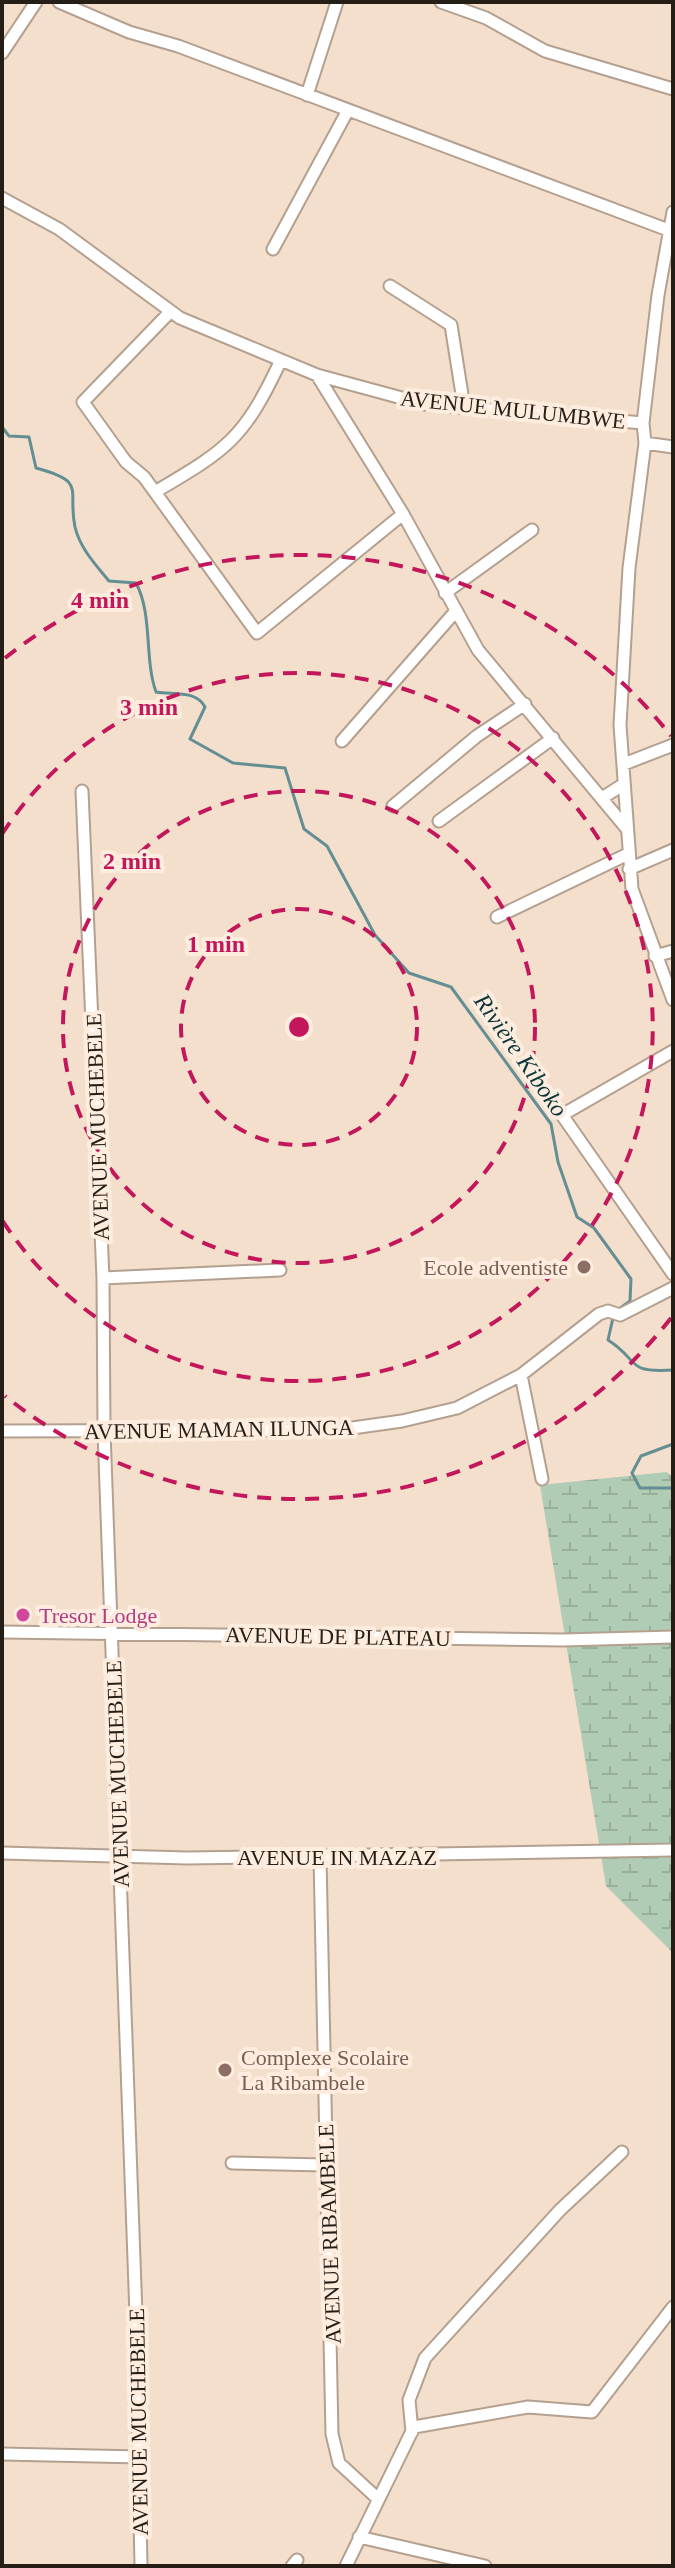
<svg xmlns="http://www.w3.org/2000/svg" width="675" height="2568" viewBox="0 0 675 2568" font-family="Georgia,serif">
	<defs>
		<pattern id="wetland-marsh" width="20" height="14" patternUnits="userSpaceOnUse" patternTransform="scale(2)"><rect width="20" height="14" fill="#b0ccb5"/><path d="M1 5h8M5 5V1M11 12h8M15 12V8" fill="none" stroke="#97af9b"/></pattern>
	</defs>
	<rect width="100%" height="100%" fill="#f4dfcc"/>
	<path fill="url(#wetland-marsh)" d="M 667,1472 L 673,1478 L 673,1953 L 606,1886 L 540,1485 Z"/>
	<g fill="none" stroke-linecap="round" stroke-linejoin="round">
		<path stroke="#638f94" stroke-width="3" d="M 2,427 L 9,436 L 29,437 L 36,468 C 88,482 67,489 75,527 C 80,548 95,564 109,581 L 136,583 C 153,615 144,658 156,692 C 174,695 196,690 205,707 L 190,739 L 233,763 L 285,768 L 304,829 L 327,846 L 375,935 L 409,973 L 451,987 L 551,1124 L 558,1162 L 577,1217 L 594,1228 L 631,1279 L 630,1301 L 616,1311
			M 613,1318 L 608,1340 C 641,1361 624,1373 673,1370
			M 673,1444 L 641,1456 L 632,1473 L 640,1488 L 673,1488"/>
		<g stroke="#b4a08f" stroke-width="15">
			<path id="street" d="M 59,2 L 129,32 L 178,46 L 671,231
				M 441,2 L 486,18 L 545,51 L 673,89
				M 2,53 L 36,2
				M 307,95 L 337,2
				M 2,198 L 59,229 L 180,318 L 317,375 L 424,404 L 643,423
				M 673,212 L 658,295 L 643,423 L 645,443 L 629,568 L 620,725 L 632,889 L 673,1000
				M 273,249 L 347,112
				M 390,286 L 451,325 L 464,407
				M 170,312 L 83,402 L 126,462 L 144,477 L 257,633 L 403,514
				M 317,375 L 403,514 L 478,650 L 627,829
				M 645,443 L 673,447
				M 155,492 C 228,449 244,439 281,360
				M 445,593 L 532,530
				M 342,741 L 455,612
				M 624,764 L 673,745
				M 82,791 L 103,1278 L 104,1431 L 136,2315 L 141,2566
				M 602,798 L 624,784
				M 393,806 L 477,736 L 525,704
				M 439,821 L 553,738
				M 629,869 L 673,850
				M 497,917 L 628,854
				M 655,956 L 673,951
				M 673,1051 L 562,1115 L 673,1274
				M 103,1278 L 280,1270
				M 521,1375 L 542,1479
				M 2,1431 L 338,1430 L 402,1421 L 457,1408 L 521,1375 L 599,1314 L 608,1311 L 620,1315 L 673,1288
				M 2,1632 L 563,1640 L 673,1637
				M 2,1853 L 188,1858 L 673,1850
				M 320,1857 L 332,2434 L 339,2463 L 377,2498
				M 232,2163 L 325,2165
				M 412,2432 L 409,2400 L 425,2358 L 560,2210 L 622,2152
				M 2,2454 L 141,2457
				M 359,2537 L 485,2566
				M 292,2566 L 297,2560
				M 346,2566 L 414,2427 L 528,2407 L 592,2412 L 673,2307"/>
		</g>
		<use href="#street" stroke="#fff" stroke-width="11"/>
	</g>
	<g fill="none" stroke="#c2185b" stroke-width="4" stroke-dasharray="14 10">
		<circle cx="299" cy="1027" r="118"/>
		<circle cx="299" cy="1027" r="236"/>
		<path d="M2 834A354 354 0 1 1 2 1220"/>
		<path d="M671 1318A472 472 0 0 1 5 1396M5 658A472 472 0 0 1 671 736"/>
	</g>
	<g fill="#8d6e63" stroke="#feedde" stroke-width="3">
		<circle cx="584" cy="1267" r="8"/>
		<circle cx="225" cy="2070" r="8"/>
	</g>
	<circle fill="#d1479c" stroke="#feedde" stroke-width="3" cx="23" cy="1615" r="8"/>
	<g text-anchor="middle" stroke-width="8" stroke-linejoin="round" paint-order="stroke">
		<g font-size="22" fill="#251e17" stroke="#feedde">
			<text transform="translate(513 409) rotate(6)" y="8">AVENUE MULUMBWE</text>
			<text transform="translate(97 1127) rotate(-92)" y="8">AVENUE MUCHEBELE</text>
			<text transform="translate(219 1429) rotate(-1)" y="8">AVENUE MAMAN ILUNGA</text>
			<text transform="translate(338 1636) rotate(1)" y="8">AVENUE DE PLATEAU</text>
			<text transform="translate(117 1774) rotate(-92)" y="8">AVENUE MUCHEBELE</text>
			<text x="337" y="1865">AVENUE IN MAZAZ</text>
			<text transform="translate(329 2234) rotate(-92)" y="8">AVENUE RIBAMBELE</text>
			<text transform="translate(138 2422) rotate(-91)" y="8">AVENUE MUCHEBELE</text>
		</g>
		<g font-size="22" fill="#785e54" stroke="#feedde" text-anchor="end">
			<text x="568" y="1275">Ecole adventiste</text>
			<text x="241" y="2065" text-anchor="start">Complexe Scolaire<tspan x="241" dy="25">La Ribambele</tspan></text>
		</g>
		<g font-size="22" fill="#b23c85" stroke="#feedde" text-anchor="start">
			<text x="39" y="1623">Tresor Lodge</text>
		</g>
		<g font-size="24" font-style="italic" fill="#0b373c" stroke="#feedde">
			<text transform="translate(521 1055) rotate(55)" y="8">Rivière Kiboko</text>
		</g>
	</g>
	<circle cx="299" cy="1027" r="12" fill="#c2185b" stroke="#feedde" stroke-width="4"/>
	<g font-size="24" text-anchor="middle" font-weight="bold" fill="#c2185b" stroke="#feedde" stroke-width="8" stroke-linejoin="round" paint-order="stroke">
		<text x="100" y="608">4 min</text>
		<text x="149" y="715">3 min</text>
		<text x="132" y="869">2 min</text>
		<text x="216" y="952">1 min</text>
	</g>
	<rect width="675" height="2568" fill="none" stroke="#251e17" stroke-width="8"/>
</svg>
